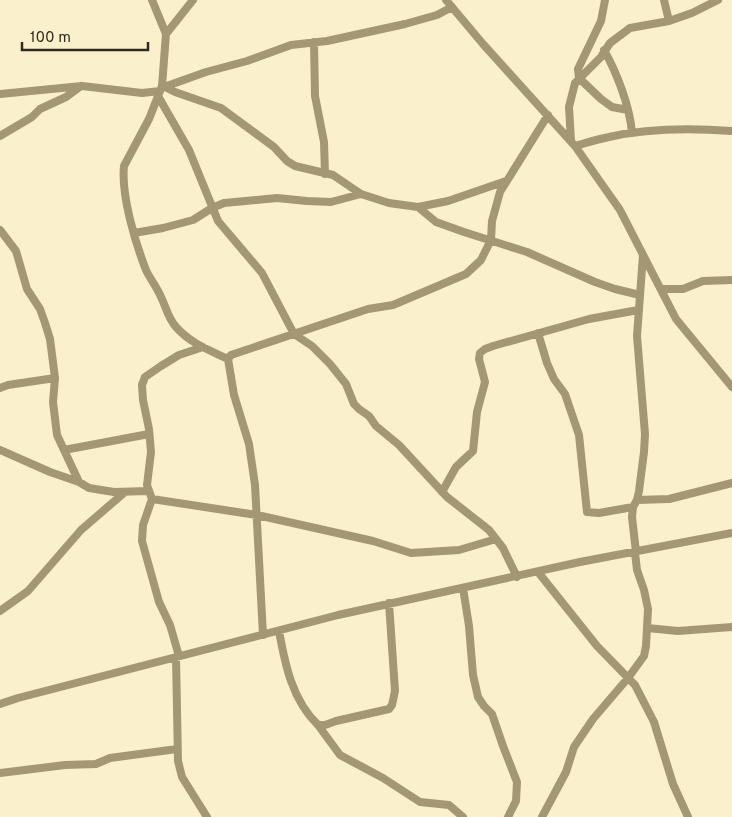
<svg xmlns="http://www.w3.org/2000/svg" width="732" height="817" viewBox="0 0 732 817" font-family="Overpass,sans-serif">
	<rect width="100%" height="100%" fill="#fbf0cc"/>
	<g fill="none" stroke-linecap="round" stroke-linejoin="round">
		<path stroke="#a39873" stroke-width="8" d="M 152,0 L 166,34
			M 193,0 L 166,34 L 162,86 L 149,119 L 124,166 C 121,195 135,242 146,270 C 150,279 157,287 161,297 C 166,307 168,318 176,327 C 190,343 209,350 228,359
			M 446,0 L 483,44 L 575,146 L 620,210 L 676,319 L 732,387
			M 605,0 L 601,21 L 578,69 L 579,78 L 601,99 L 612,107 L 628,110
			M 664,0 L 669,21
			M 314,42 L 315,96 L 324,142 L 325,174
			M 604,50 C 617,73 630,107 632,133
			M 164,87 L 206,72 L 247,61 L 291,45 L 327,41 L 405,24 L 437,15 L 452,7
			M 165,87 L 175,92 L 221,108 L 274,147 L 287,161 L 295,166 L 333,175 L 361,194 L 389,203 L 418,207 L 436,222 L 464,232 L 527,252 L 595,282 L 615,289 L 640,295
			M 0,94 L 82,86 L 142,93 L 160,91
			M 158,96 L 189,150 L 218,221 L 262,273 L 294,334 L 312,346 L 330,364 L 346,384 L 354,404 L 359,409 L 369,416 L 376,426 L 399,445 L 447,497 L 489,530 L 503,548 L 517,577
			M 0,136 L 32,117 L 40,109 L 66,97 L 81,86
			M 571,141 L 569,107 L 575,83 L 601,57 L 610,43 L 630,28 L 669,21 L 692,13 L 718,0
			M 575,146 C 586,143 598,139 609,137 C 648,128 692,128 732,131
			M 418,207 L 448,201 L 506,181
			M 0,230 L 16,251 L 27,289 L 40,309 L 45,323 L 50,339 L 55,378 L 53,402 L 57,435 L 79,482
			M 134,233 L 163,228 L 193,220 L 212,208 L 224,203 L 277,198 L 307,201 L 331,202 L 361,194
			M 661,289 L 683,289 L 703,281 L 732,280
			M 538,333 L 547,363 L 554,379 L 565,394 L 579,435 L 587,512 L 599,513 L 633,507
			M 0,388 L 8,385 L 55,378
			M 0,450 L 50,472 L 79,482 L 89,488 L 114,492 L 148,491
			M 64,450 L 149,434
			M 442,492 L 456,467 L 473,451 L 477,412 L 485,382 L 479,359 L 480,353 L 485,349 L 493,346 L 589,319 L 638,310
			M 152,499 L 257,515 L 373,541 L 411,553 L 459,550 L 496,539
			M 637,500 L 669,499 L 732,483
			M 636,552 L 632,517 L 633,507 L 637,500 L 639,491 L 644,452 L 645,434 L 637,336 L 643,255
			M 538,572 L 597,646 L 635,685 L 654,722 L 673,784 L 688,817
			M 463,588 L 469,626 L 473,675 L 478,697 L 484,706 L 492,714 L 503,746 L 517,782 L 516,801 L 508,817
			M 0,611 L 28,591 L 81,530 L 125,492
			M 647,628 L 678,631 L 732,627
			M 279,631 C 285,664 292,700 318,725 L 325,725 L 336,721 L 389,709 L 392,705 L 395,691 L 389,603
			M 263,635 L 255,485 L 249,444 L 234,395 L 228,359 L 231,355 L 368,309 L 393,305 L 466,274 L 481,260 L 491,240 L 492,221 L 500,192 L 548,115
			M 179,656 L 170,625 L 159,602 L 142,541 L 143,525 L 152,499 L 147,485 L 151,452 L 149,429 L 143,400 L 142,385 L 145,377 L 161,366 L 179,355 L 203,347
			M 176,657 L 178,761 L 182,777 L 207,817
			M 0,704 L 18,698 L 338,615 L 580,562 L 732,533
			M 318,725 L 340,755 L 383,778 L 420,802 L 449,805 L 463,817
			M 0,773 L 65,765 L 96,764 L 110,758 L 177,749
			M 542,817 L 566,772 L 574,747 L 593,719 L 628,678 L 644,656 L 646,646 L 648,609 L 644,590 L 637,570 L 635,553"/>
	</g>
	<path d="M22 42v8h126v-8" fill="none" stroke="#2e2a1c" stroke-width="2.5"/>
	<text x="30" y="42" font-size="15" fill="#2e2a1c" stroke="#fbf0cc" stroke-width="4" paint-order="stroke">100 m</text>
</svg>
